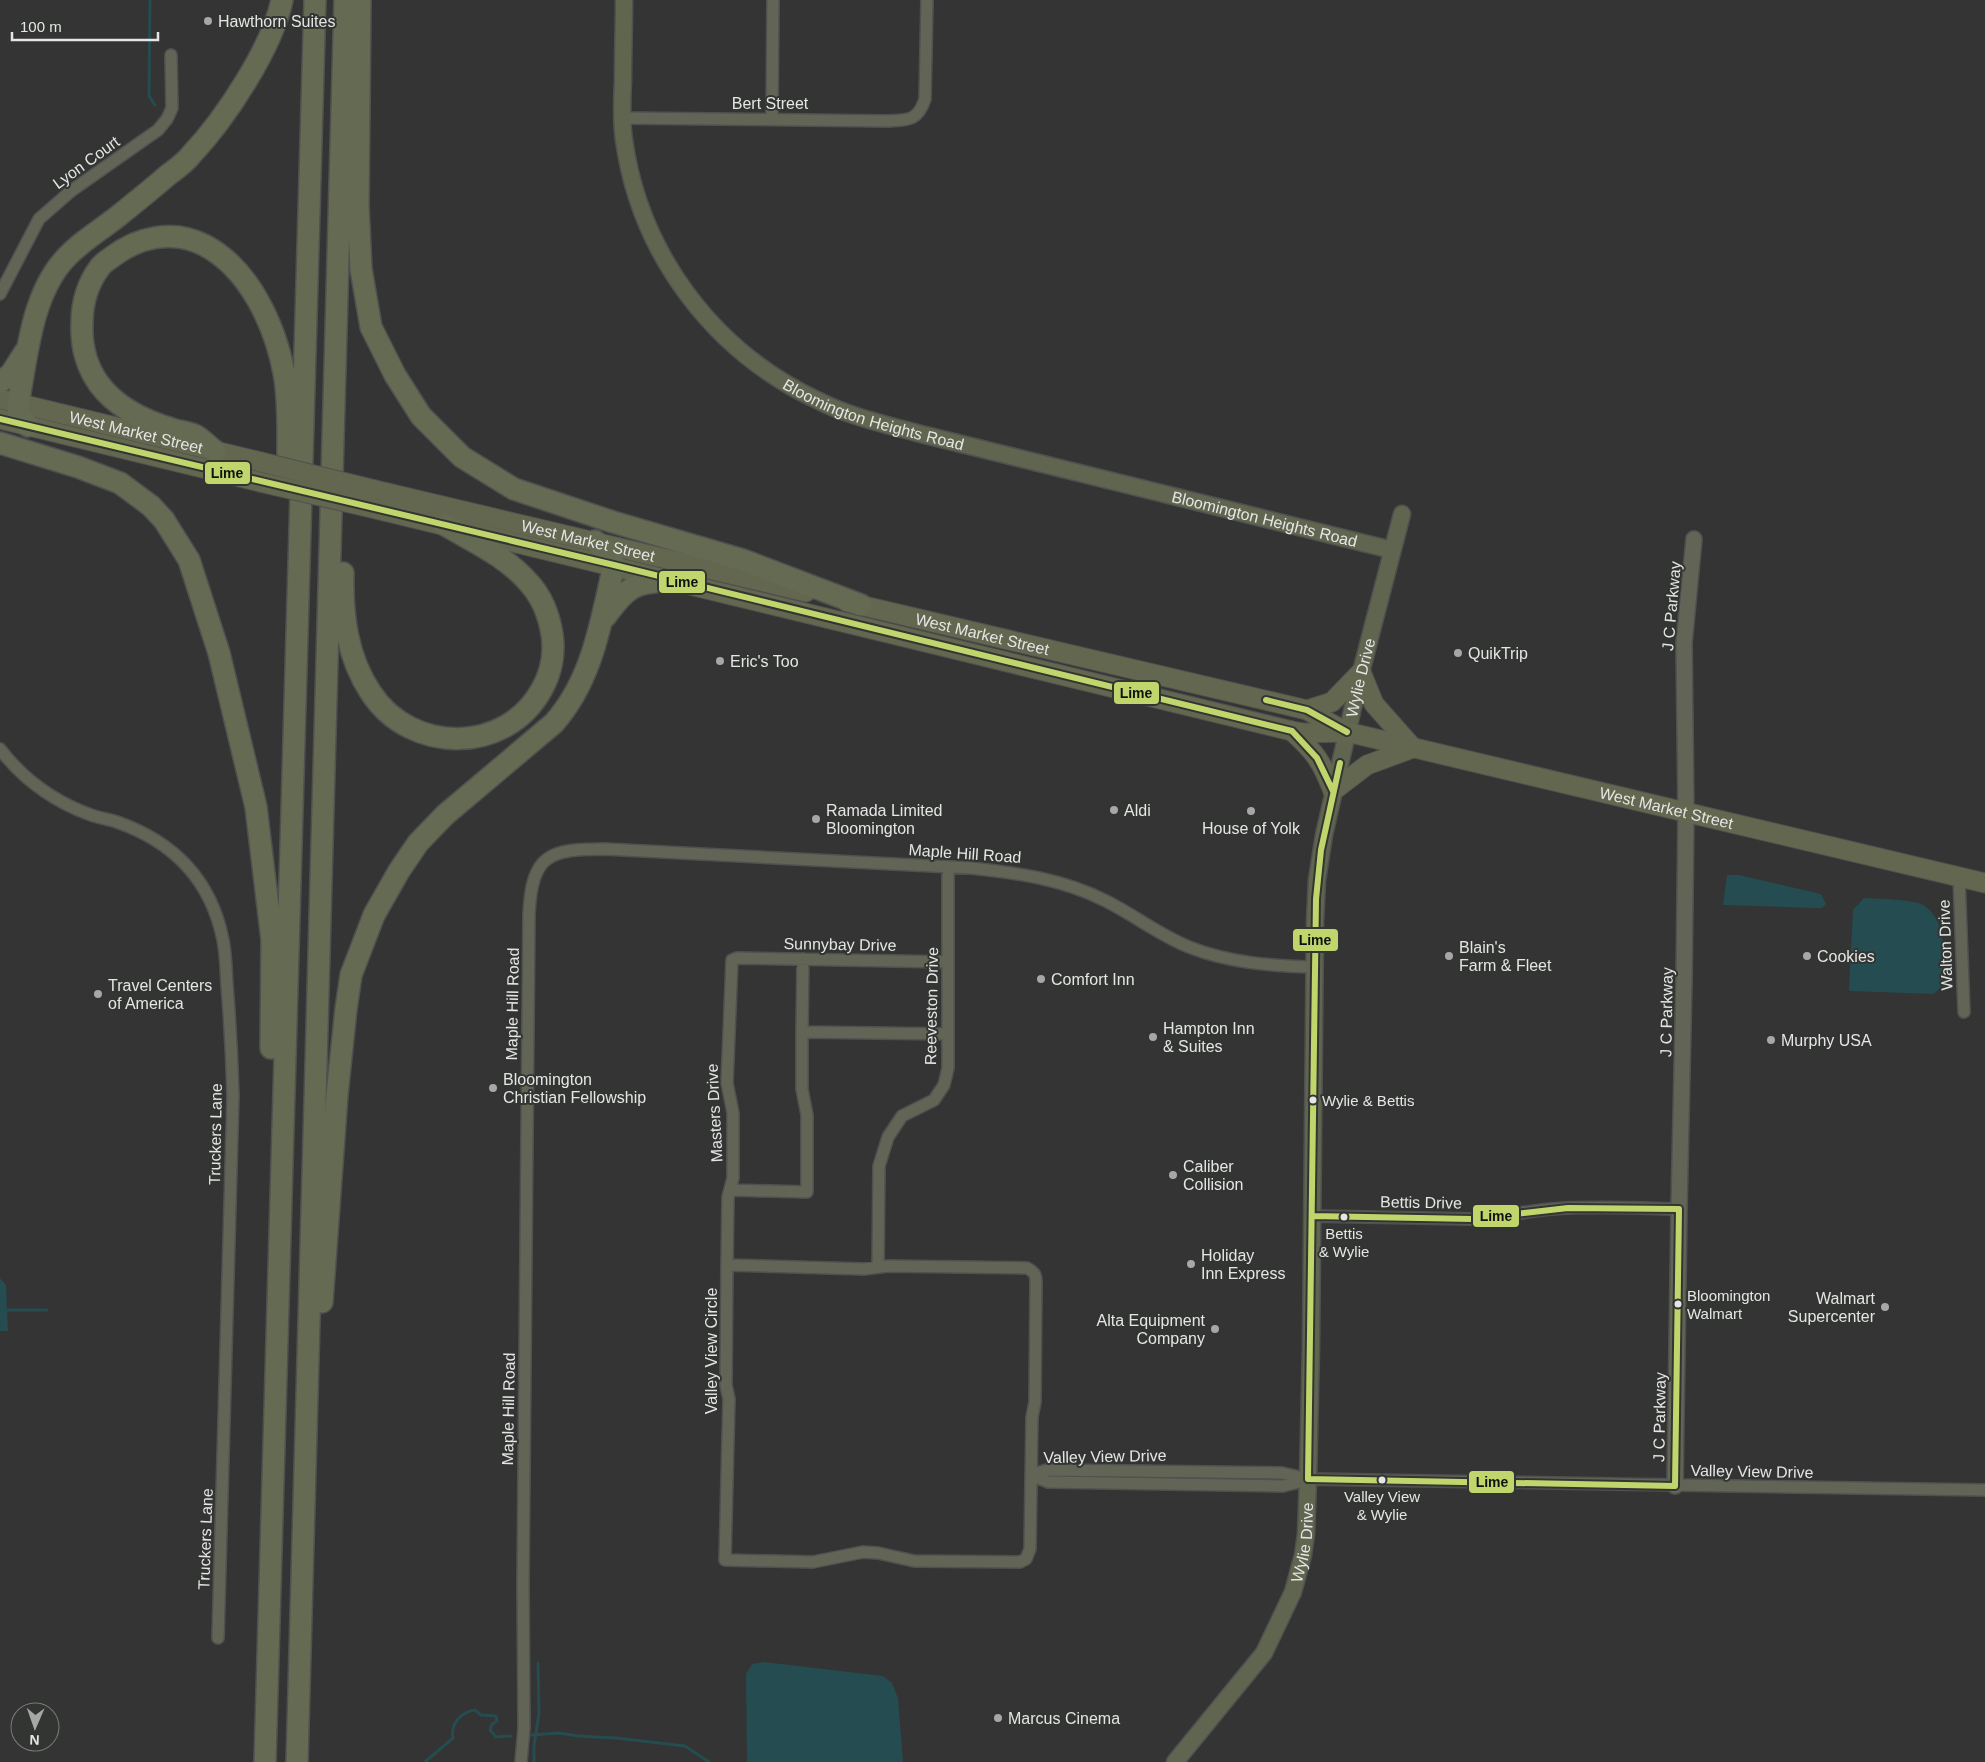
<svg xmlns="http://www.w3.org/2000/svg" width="1985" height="1762" viewBox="0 0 1985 1762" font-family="Helvetica,sans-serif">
	<rect width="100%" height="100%" fill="#333433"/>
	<path fill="#254c50" d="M 1727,875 L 1739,875 L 1821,894 L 1826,904 L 1822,908 L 1815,908 L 1723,905 Z
		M 1864,898 C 1877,899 1913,899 1923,905 C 1949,921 1943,960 1942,986 L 1934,994 L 1850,991 L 1849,989 L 1853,910 Z
		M 0,1278 L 6,1285 L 8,1331 L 0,1331 Z
		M 764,1662 L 883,1676 L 892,1683 L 898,1698 L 903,1762 L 747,1762 L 746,1674 L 752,1664 Z"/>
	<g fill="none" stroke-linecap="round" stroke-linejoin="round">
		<path stroke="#254c50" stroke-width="3" d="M 150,0 L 149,96 L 155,105
			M 0,1310 L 47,1310
			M 531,1735 L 559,1733 L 578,1736 L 616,1738 L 685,1746 L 709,1762
			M 425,1762 L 453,1738 C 450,1724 461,1712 475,1710 L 481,1715 L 496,1716 L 497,1721 L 492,1724 L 490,1730 L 496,1737 L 511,1736
			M 534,1762 L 534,1746 L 539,1713 L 538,1663"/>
		<g stroke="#4f504f" stroke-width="14">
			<path id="minor" d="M 622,118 L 888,121 C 908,120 918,121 925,99 L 927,0
				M 772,119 L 773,0
				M 0,294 L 39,219 L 71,191 L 158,130 L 167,119 L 172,108 L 171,55
				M 0,749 C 23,779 55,802 91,815 C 99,818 108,819 117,822 C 174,842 211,880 223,940 C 226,955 226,970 227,985 C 230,1022 232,1059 233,1096 L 218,1638
				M 1959,877 L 1964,1012
				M 802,1032 L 803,959
				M 730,1190 L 807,1192 L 807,1115 L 802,1089 L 802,1032 L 948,1034
				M 1313,1216 L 1472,1219 C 1499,1218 1525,1211 1552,1209 C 1594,1206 1636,1208 1679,1209
				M 727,1265 L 864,1269 L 888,1266 L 1027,1268 C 1034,1272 1036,1274 1036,1282 L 1035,1402 L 1032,1417 L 1030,1549 L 1026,1559 L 1020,1562 L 914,1561 L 878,1553 L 863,1552 L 813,1562 L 725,1560 L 729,1399 L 726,1385 Z
				M 727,1265 L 728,1197 L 733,1178 L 733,1113 L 727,1083 L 732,960 L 737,958 L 948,962
				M 878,1267 L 879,1166 L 888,1137 L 902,1116 L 934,1100 L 944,1085 L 948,1068 L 948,867
				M 1031,1475 L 1047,1470 L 1282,1473 L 1308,1479 L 1985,1490
				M 1031,1475 L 1048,1482 L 1283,1486 L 1307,1480
				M 521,1762 L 524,1728 L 523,1584 L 529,914 C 532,854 549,849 605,849 L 971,868 C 1018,873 1063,879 1106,901 C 1134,915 1159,935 1189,947 C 1229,963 1273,966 1315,967"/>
		</g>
		<g stroke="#4f504f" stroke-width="18">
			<path id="tertiary" d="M 1675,1486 L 1679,1209 L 1684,980 L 1686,813 L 1684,643 L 1694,539"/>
		</g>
		<g stroke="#4f504f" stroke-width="19">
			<g id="secondary">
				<path id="s1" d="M 624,0 C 624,27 623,53 623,80 C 622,100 621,120 624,140 C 640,254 713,351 817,400 C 848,416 884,424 917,433 L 1392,550"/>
				<path id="s2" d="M 1175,1762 L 1264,1653 L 1293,1592 L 1303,1555 L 1306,1534 L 1308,1479 L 1311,1346 L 1315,921 L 1317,880 L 1324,835 L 1361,672 L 1402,514"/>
			</g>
		</g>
		<g stroke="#4f504f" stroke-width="21">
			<g id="primary">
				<path id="s3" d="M 0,399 L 261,462"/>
				<path d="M 0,419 L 260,482"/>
				<path id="s4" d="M 375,490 L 806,592"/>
				<path id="s5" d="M 376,509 L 1292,731 L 1304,733 L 1347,732 L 1985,883"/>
				<path id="s6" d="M 847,602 L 1307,710 L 1346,732"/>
				<path d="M 1307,710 L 1332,702 L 1361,672 L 1374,704 L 1413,748"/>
				<path d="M 1292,731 C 1315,752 1322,762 1333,791 L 1367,765 L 1413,748"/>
			</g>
		</g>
		<g stroke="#4f504f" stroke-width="24">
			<path id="motorway" d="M 360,0 L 358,206 L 361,269 L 371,327 L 395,375 L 421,416 L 462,457 L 514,489 L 613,522 L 743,560 L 861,605
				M 0,382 L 11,374 L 25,352
				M 28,426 L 19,415 L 18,404 C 27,357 31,298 63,261 C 79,242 103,229 122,213 C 137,201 153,188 168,175 C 176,169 185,163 191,155 C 225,119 272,48 282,0
				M 0,443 L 78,467 L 120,483 L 151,506 L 164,520 L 189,560 L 219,653 L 256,807 L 272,940 L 271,1048
				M 215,451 C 209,447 204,441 198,437 C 191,432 180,432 172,429 C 145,421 116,407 99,384 C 86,366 81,345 82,323 C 82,303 88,283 100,267 C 103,263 108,260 112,257 C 138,237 173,229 204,245 C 249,268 275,325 284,373 C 289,398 288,430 288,456
				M 343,573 C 342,616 347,657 371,693 C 411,754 506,755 542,689 C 551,673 555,653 552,634 C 549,616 542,597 529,583 C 507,557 474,542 445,525
				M 605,617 C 630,585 631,584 672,580
				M 322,1302 L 337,1095 L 346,1009 L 351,975 L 374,915 L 399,871 L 418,843 L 445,815 L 554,723 C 593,679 601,621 614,565 L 607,552 L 595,541
				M 265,1762 L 315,0
				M 297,1762 L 345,0"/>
		</g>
		<use href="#minor" stroke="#626556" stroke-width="11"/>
		<use href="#tertiary" stroke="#626556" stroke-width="15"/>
		<use href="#secondary" stroke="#60654f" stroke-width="16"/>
		<use href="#primary" stroke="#64674f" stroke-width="19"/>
		<use href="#motorway" stroke="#656a52" stroke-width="21"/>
		<g stroke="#4f504f" stroke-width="21" stroke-linecap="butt">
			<path id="primary-bridge" d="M 261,462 L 375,490
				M 260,482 L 376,509"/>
		</g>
		<use href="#primary-bridge" stroke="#64674f" stroke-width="19"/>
		<g stroke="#323532" stroke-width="10">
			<path id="bus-1" d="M 0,419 L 614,565 L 1292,731 L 1317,758 L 1333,791
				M 1266,700 L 1307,710 L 1347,732
				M 1313,1216 L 1472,1219 L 1568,1208 L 1679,1209
				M 1308,1479 L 1316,899 L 1321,850 L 1340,763
				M 1308,1479 L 1675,1486
				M 1675,1486 L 1679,1209"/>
		</g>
		<use href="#bus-1" stroke="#c0d66c" stroke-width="6"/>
	</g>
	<g fill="#a6a7a6" stroke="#323532" stroke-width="2">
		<circle cx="208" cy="21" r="5"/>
		<circle cx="1458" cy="653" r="5"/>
		<circle cx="720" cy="661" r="5"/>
		<circle cx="1114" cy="810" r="5"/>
		<circle cx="1251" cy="811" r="5"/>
		<circle cx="816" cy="819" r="5"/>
		<circle cx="1449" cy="956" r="5"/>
		<circle cx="1807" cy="956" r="5"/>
		<circle cx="1041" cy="979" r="5"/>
		<circle cx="98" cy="994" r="5"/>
		<circle cx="1153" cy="1037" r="5"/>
		<circle cx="1771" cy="1040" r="5"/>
		<circle cx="493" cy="1088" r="5"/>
		<circle cx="1173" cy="1175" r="5"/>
		<circle cx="1191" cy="1264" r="5"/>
		<circle cx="1885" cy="1307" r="5"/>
		<circle cx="1215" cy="1329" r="5"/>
		<circle cx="998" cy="1718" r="5"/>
	</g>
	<g fill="#e4e5e4" stroke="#323532" stroke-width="2">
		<circle cx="1313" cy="1100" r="4.5"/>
		<circle cx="1344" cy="1217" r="4.5"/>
		<circle cx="1678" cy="1304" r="4.5"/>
		<circle cx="1382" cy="1480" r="4.5"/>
	</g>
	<g text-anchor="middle" stroke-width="4" stroke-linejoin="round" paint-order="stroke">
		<g font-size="15" fill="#e4e5e4" stroke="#323532" text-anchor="start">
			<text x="1322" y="1106">Wylie &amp; Bettis</text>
			<text x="1344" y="1239" text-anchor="middle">Bettis<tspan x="1344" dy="18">&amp; Wylie</tspan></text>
			<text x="1687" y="1301">Bloomington<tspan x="1687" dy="18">Walmart</tspan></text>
			<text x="1382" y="1502" text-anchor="middle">Valley View<tspan x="1382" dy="18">&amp; Wylie</tspan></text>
		</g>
		<g font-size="16" fill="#e4e5e4" stroke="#323532" text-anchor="start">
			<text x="218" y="27">Hawthorn Suites</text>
			<text x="1468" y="659">QuikTrip</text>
			<text x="730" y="667">Eric's Too</text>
			<text x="826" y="816">Ramada Limited<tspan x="826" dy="18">Bloomington</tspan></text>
			<text x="1124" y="816">Aldi</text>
			<text x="1251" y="834" text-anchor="middle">House of Yolk</text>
			<text x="1459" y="953">Blain's<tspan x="1459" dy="18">Farm &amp; Fleet</tspan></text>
			<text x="1817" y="962">Cookies</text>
			<text x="1051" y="985">Comfort Inn</text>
			<text x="108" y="991">Travel Centers<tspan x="108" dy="18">of America</tspan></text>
			<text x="1163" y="1034">Hampton Inn<tspan x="1163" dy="18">&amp; Suites</tspan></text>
			<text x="1781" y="1046">Murphy USA</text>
			<text x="503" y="1085">Bloomington<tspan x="503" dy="18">Christian Fellowship</tspan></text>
			<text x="1183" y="1172">Caliber<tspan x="1183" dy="18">Collision</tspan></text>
			<text x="1201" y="1261">Holiday<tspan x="1201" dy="18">Inn Express</tspan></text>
			<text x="1875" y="1304" text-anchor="end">Walmart<tspan x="1875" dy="18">Supercenter</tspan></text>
			<text x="1205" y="1326" text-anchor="end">Alta Equipment<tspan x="1205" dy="18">Company</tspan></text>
			<text x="1008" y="1724">Marcus Cinema</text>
		</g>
		<g font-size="16" fill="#e4e5e4" stroke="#323532">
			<text x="770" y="109">Bert Street</text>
			<text transform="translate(86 162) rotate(-36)" y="6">Lyon Court</text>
			<text dy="6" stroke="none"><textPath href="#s1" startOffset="536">Bloomington Heights Road</textPath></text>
			<text dy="6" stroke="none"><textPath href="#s3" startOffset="140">West Market Street</textPath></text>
			<text dy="6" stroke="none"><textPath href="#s1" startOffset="941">Bloomington Heights Road</textPath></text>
			<text dy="6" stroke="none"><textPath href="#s4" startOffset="219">West Market Street</textPath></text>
			<text transform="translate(1671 606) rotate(-85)" y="6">J C Parkway</text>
			<text dy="6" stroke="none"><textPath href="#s6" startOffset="139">West Market Street</textPath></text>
			<text dy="6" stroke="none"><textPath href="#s2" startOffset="1129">Wylie Drive</textPath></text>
			<text dy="6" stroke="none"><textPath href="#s5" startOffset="1326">West Market Street</textPath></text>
			<text transform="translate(965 853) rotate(4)" y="6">Maple Hill Road</text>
			<text transform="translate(840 944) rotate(1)" y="6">Sunnybay Drive</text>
			<text transform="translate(1945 945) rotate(-92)" y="6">Walton Drive</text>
			<text transform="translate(512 1004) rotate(-89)" y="6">Maple Hill Road</text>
			<text transform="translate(931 1006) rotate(-89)" y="6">Reeveston Drive</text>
			<text transform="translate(1666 1012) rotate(-89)" y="6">J C Parkway</text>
			<text transform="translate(714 1113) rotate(-93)" y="6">Masters Drive</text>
			<text transform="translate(215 1134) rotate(-89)" y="6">Truckers Lane</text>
			<text transform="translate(1421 1202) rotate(1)" y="6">Bettis Drive</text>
			<text transform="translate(711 1351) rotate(-90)" y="6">Valley View Circle</text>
			<text transform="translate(508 1409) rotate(-89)" y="6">Maple Hill Road</text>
			<text transform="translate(1659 1417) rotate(-89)" y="6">J C Parkway</text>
			<text transform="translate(1105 1456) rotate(-1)" y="6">Valley View Drive</text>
			<text transform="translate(1752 1471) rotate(1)" y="6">Valley View Drive</text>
			<text transform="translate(205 1539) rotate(-88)" y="6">Truckers Lane</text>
			<text dy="6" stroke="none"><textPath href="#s2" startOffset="259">Wylie Drive</textPath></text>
		</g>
	</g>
	<g stroke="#323532" stroke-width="2">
		<rect x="204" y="461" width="47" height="24" rx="5" fill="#c0d66c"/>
		<rect x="658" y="570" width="48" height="24" rx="5" fill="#c0d66c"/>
		<rect x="1113" y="681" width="47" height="24" rx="5" fill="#c0d66c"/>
		<rect x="1292" y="928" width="47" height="24" rx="5" fill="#c0d66c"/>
		<rect x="1472" y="1204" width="48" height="24" rx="5" fill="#c0d66c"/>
		<rect x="1468" y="1470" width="47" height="24" rx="5" fill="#c0d66c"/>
	</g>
	<g font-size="14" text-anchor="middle" font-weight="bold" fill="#111">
		<text x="227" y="478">Lime</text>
		<text x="682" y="587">Lime</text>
		<text x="1136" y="698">Lime</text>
		<text x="1315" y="945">Lime</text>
		<text x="1496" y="1221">Lime</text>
		<text x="1492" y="1487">Lime</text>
	</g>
	<g transform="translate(35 1727) rotate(182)"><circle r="24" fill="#323532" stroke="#797b79"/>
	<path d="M0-4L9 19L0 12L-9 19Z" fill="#a6a7a6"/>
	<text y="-8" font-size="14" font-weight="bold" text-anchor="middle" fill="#e4e5e4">N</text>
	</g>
	<path d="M12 32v8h146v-8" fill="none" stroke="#e4e5e4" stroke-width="2.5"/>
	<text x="20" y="32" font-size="15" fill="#e4e5e4" stroke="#323532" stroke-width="4" paint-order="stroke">100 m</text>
</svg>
